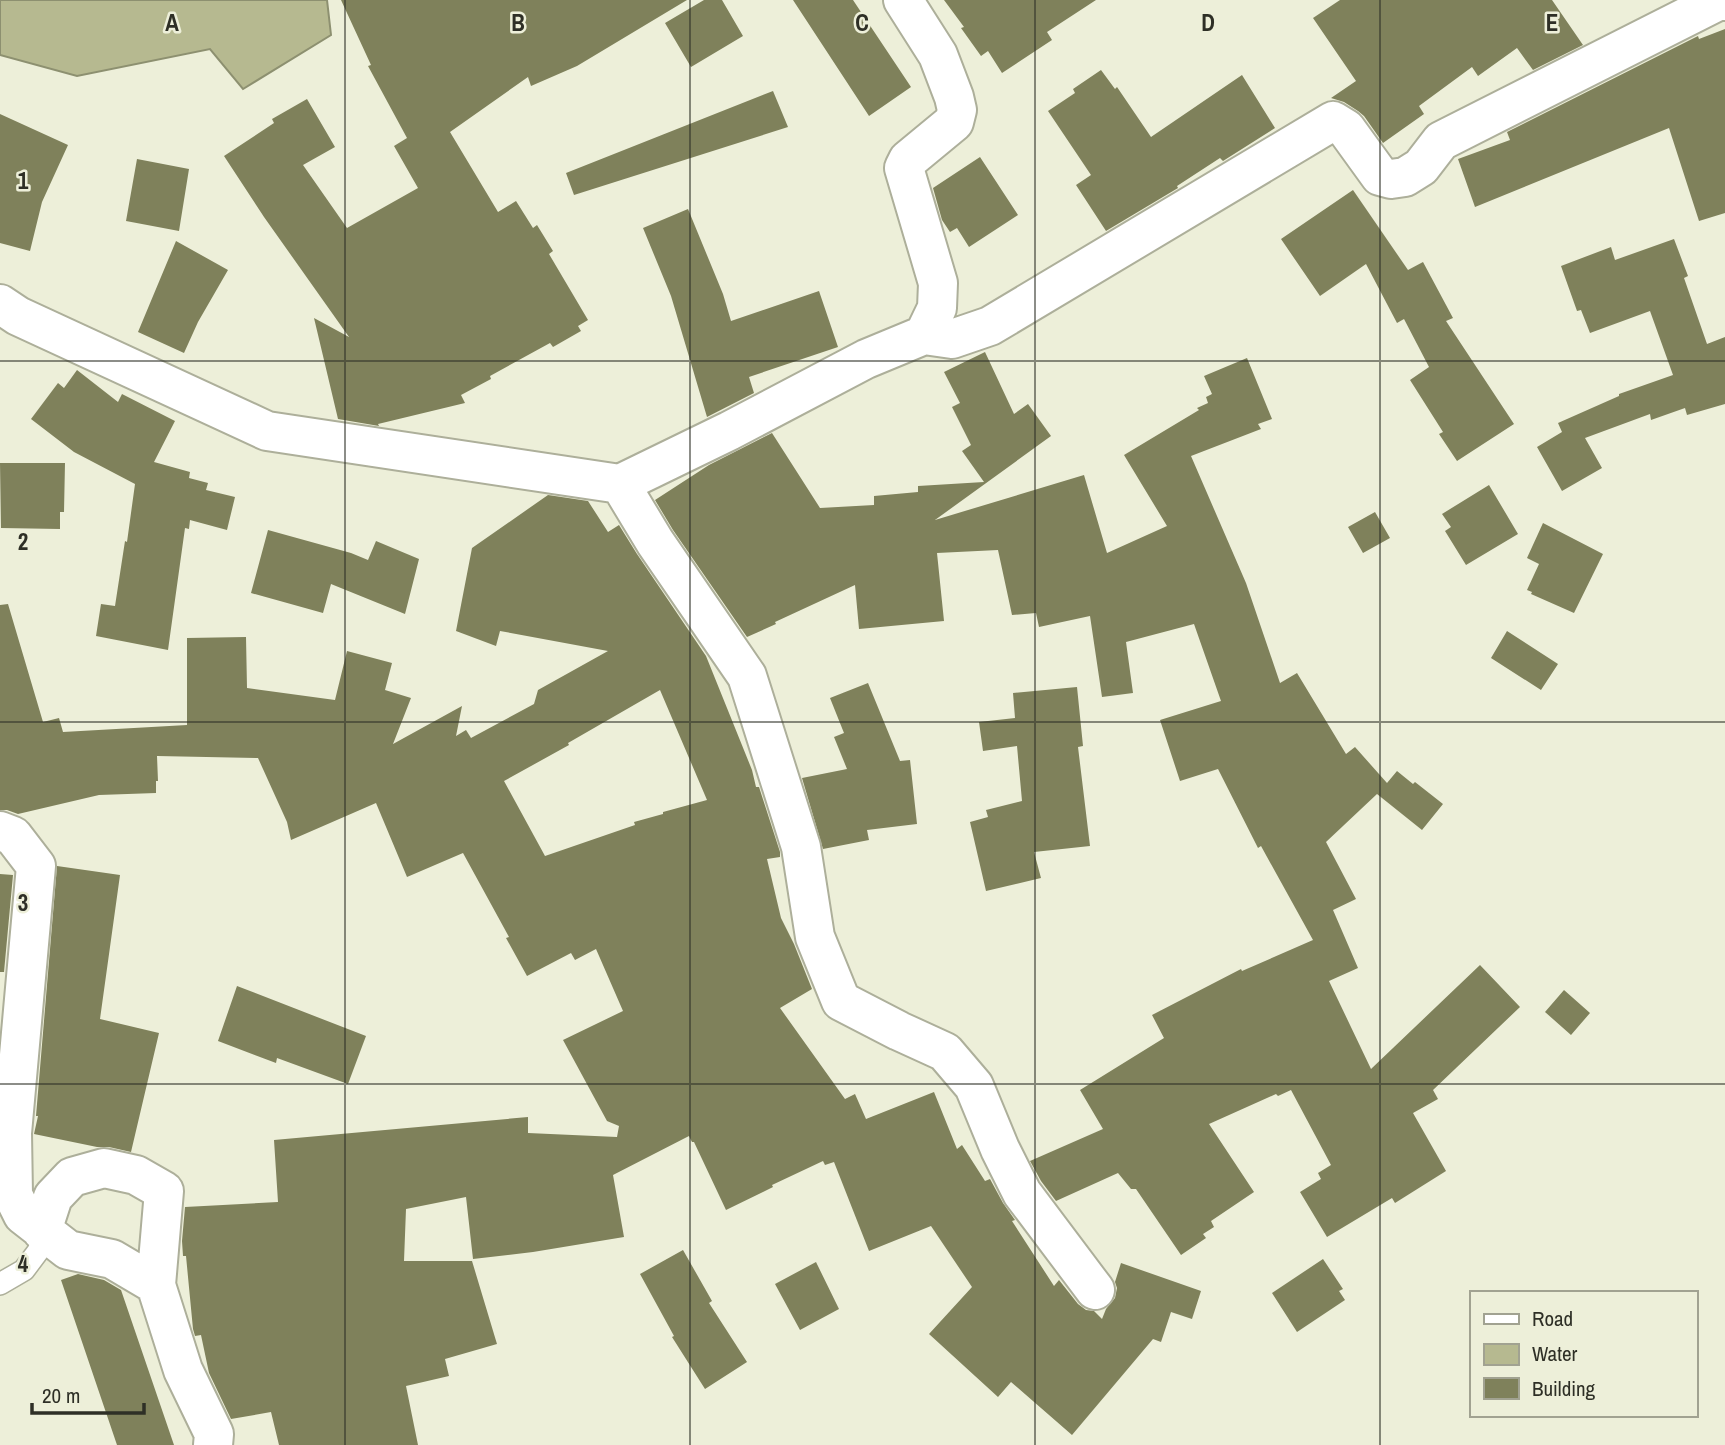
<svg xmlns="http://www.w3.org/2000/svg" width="1725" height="1445" viewBox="0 0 1725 1445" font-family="'Archivo Narrow',sans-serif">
	<rect width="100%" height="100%" fill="#edefd9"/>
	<path fill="#b6b990" stroke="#8d9070" stroke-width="2" d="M 0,0 L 327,0 L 331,35 L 243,89 L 210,49 L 77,76 L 0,55 Z"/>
	<path fill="#7f815b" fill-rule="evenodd" d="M 341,0 L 687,0 L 577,66 L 531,86 L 528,77 L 450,132 L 498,212 L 516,201 L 533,228 L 537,225 L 553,251 L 549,254 L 588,320 L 578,326 L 581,331 L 553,347 L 550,343 L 490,376 L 491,379 L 461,395 L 465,403 L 378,424 L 379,426 L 338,419 L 314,318 L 349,337 L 264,217 L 224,156 L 274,123 L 272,119 L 307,99 L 335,147 L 303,165 L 347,228 L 418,188 L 394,146 L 407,138 L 368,66 L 371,65 Z
		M 704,0 L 722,0 L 743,36 L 691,67 L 665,23 Z
		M 793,0 L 853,0 L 911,87 L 869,116 Z
		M 944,0 L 1096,0 L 1047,32 L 1052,40 L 1002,73 L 988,51 L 981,56 L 961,28 L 964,27 Z
		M 1340,0 L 1552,0 L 1583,45 L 1533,70 L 1517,48 L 1478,76 L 1472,67 L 1419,106 L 1424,114 L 1383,143 L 1364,116 L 1358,111 L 1344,102 L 1331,98 L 1356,81 L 1313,18 Z
		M 1725,29 L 1725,213 L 1699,221 L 1669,128 L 1475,207 L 1458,159 L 1510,140 L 1507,132 L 1698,36 L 1699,39 Z
		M 1101,70 L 1115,89 L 1117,87 L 1151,137 L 1242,75 L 1275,128 L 1223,161 L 1220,158 L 1177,186 L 1178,188 L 1106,231 L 1076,185 L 1091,175 L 1048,111 L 1075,93 L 1073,89 Z
		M 773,91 L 788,127 L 574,195 L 566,173 Z
		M 0,114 L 68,145 L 42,202 L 30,251 L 0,243 Z
		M 980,157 L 1018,215 L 969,247 L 957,228 L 950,232 L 942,220 L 933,188 Z
		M 137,159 L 189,169 L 179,231 L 126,221 Z
		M 1353,190 L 1408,270 L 1423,262 L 1453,318 L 1446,321 L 1514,424 L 1457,461 L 1439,434 L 1443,432 L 1410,380 L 1429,367 L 1404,319 L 1397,323 L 1366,264 L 1320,296 L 1281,239 Z
		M 688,209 L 723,294 L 731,321 L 819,291 L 838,347 L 749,377 L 754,393 L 707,417 L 671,296 L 643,228 Z
		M 1674,239 L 1688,276 L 1684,278 L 1707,344 L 1725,337 L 1725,404 L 1687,415 L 1685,408 L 1651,420 L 1650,414 L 1585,438 L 1602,468 L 1562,491 L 1537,447 L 1562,432 L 1558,423 L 1619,396 L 1619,394 L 1673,375 L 1650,311 L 1590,333 L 1581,310 L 1577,311 L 1561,266 L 1611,247 L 1615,260 Z
		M 176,241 L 228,270 L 198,322 L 184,353 L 138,332 Z
		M 985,352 L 1014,414 L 1028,404 L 1051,436 L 935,520 L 1084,475 L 1107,553 L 1167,526 L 1124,455 L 1199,410 L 1197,408 L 1208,403 L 1206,397 L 1212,394 L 1204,376 L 1247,358 L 1272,419 L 1258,424 L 1261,429 L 1191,456 L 1246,583 L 1280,683 L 1297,673 L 1346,754 L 1355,747 L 1387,783 L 1397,771 L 1413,784 L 1415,782 L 1443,804 L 1422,830 L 1377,794 L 1326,842 L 1356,899 L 1333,910 L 1358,968 L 1329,981 L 1371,1069 L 1480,965 L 1520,1007 L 1433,1090 L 1438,1099 L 1413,1113 L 1446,1171 L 1395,1203 L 1392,1198 L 1327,1237 L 1300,1192 L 1321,1179 L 1318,1173 L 1331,1165 L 1291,1090 L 1278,1096 L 1276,1094 L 1209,1124 L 1254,1192 L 1211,1221 L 1214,1227 L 1203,1234 L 1206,1238 L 1181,1255 L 1136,1189 L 1131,1189 L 1118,1173 L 1056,1201 L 1041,1181 L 1030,1161 L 1103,1129 L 1080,1090 L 1164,1038 L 1152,1015 L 1241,969 L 1242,971 L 1313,940 L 1261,846 L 1258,848 L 1218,769 L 1180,781 L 1160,720 L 1221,701 L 1194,624 L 1126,642 L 1133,693 L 1102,697 L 1090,616 L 1039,627 L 1036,613 L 1012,615 L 998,550 L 937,553 L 944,621 L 859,629 L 855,585 L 775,622 L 776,624 L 747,637 L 673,530 L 655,500 L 709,465 L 772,433 L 820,508 L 874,505 L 874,496 L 918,492 L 918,486 L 984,482 L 962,451 L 971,445 L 952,407 L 960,403 L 944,372 Z
		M 77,370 L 118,402 L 122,394 L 175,421 L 154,462 L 190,472 L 189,478 L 208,483 L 206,490 L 235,497 L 227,530 L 190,520 L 189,529 L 185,528 L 168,650 L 96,636 L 101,604 L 115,606 L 125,541 L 127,542 L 135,484 L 74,452 L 31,419 L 58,383 L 64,388 Z
		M 0,463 L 65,463 L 64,512 L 60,512 L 60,529 L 1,528 Z
		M 1489,485 L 1518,534 L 1466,565 L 1445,531 L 1451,527 L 1442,514 Z
		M 548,495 L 588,501 L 608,532 L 619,525 L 637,554 L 706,656 L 752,770 L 756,787 L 759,787 L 780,852 L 780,857 L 767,859 L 781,918 L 794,944 L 812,989 L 780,1008 L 845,1099 L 855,1094 L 866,1119 L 934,1092 L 957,1149 L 962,1145 L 985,1181 L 990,1179 L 1003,1203 L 1015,1220 L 1012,1221 L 1054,1286 L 1059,1280 L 1078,1304 L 1086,1310 L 1094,1311 L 1102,1319 L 1106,1309 L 1115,1298 L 1117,1288 L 1115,1282 L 1121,1263 L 1201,1291 L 1192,1319 L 1171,1312 L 1161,1342 L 1153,1339 L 1072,1435 L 1011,1382 L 998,1397 L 929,1334 L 972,1287 L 931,1226 L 869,1251 L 834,1162 L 825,1165 L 823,1161 L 772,1185 L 773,1187 L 726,1210 L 694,1142 L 692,1142 L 689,1136 L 613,1175 L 624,1237 L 533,1252 L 473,1259 L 466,1197 L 406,1209 L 404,1261 L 472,1261 L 497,1344 L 445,1359 L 449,1376 L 406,1386 L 418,1445 L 279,1445 L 271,1412 L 231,1419 L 209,1373 L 201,1335 L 195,1336 L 193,1329 L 186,1256 L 183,1256 L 182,1241 L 185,1207 L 278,1202 L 274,1140 L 528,1117 L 528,1133 L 617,1137 L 619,1126 L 607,1121 L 563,1040 L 623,1011 L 596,949 L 575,960 L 571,953 L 527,976 L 506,938 L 509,937 L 463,853 L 407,877 L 376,803 L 291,840 L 287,822 L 258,758 L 157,756 L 158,781 L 156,781 L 156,793 L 99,795 L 18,814 L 7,810 L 0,810 L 0,605 L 8,604 L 43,722 L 59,718 L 63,732 L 187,725 L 187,638 L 246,637 L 247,688 L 335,700 L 347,651 L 392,663 L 385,690 L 411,698 L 393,744 L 462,706 L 456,736 L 466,730 L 471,738 L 534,704 L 538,690 L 608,651 L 500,631 L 496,646 L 456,631 L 472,548 ZM 660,690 L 707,800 L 663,812 L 663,814 L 634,822 L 635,825 L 545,856 L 504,781 L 569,745 L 568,743 Z
		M 1375,512 L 1390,538 L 1363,553 L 1348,527 Z
		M 1543,523 L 1603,554 L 1574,613 L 1531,594 L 1532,592 L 1527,590 L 1539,564 L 1527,558 Z
		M 268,530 L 351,553 L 368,560 L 376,541 L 419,559 L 405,614 L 331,584 L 323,613 L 251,593 Z
		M 1507,631 L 1558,664 L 1541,690 L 1491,658 Z
		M 868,683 L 900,761 L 910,760 L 917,824 L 867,830 L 869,840 L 823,849 L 802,778 L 847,769 L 834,737 L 844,733 L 830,698 Z
		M 1077,687 L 1083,746 L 1078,747 L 1090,846 L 1034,852 L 1041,878 L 986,891 L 970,822 L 988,817 L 986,810 L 1022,801 L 1017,746 L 983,751 L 979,722 L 1015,718 L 1013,693 Z
		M 57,866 L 120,875 L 100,1019 L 159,1033 L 131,1152 L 109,1147 L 97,1147 L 34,1134 L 38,1116 L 36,1116 Z
		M 0,874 L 13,875 L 4,972 L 0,972 Z
		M 237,986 L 366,1036 L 348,1084 L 277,1058 L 276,1063 L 218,1041 Z
		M 1564,990 L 1590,1013 L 1571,1035 L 1545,1012 Z
		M 683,1250 L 712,1301 L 709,1303 L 747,1362 L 705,1389 L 672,1337 L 674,1336 L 640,1274 Z
		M 1323,1259 L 1343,1289 L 1339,1291 L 1345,1300 L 1297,1332 L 1272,1293 Z
		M 816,1262 L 839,1309 L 800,1330 L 775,1284 Z
		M 78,1274 L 104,1280 L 121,1290 L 174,1445 L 117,1445 L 61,1280 Z"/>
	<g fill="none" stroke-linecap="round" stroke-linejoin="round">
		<g stroke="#adaf9a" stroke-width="24">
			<path id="service" d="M 0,1284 L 24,1270 L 39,1250 L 42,1231"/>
		</g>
		<g stroke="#adaf9a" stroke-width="42">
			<path id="minor" d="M 903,0 L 938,55 L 954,97 L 957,110 L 954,122 L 908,160 L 904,168 L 938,283 L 937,308 L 924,335
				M 0,304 L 18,316 L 267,431 L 620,484 L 655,542 L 747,676 L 801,847 L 815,937 L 841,1001 L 899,1031 L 945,1052 L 974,1086 L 1000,1149 L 1022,1193 L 1095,1290
				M 620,484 L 729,431 L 866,359 L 924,335 L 952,339 L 990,326 L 1333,121 L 1346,129 L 1380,176 L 1391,179 L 1405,177 L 1421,167 L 1441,141 L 1718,1 L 1725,1
				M 0,831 L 13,836 L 36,866 L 12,1133
				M 0,1133 L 12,1133 L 13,1195 L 23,1215 L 68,1250 L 112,1259 L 156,1285 L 164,1191 L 136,1175 L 104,1168 L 72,1177 L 53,1197 L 42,1231
				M 156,1285 L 183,1370 L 214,1434 L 213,1445"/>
		</g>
		<use href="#service" stroke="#fff" stroke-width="21"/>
		<use href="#minor" stroke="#fff" stroke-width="38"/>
	</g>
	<path fill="none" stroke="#2e2f26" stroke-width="2" stroke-opacity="0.55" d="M 345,0 L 345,1445M 690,0 L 690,1445M 1035,0 L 1035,1445M 1380,0 L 1380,1445M 0,361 L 1725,361M 0,722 L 1725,722M 0,1084 L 1725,1084"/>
	<g font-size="23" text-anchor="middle" font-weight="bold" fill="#2e2f26" stroke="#edefd9" stroke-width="5" stroke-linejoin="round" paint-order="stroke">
		<text x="172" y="31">A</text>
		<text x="518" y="31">B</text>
		<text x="862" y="31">C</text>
		<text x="1208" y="31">D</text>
		<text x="1552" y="31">E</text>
		<text x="23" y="189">1</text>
		<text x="23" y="550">2</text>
		<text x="23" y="911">3</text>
		<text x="23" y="1272">4</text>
	</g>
	<rect x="1470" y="1291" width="228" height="126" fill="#edefd9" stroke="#a1a291" stroke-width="2"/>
	<rect x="1484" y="1314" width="35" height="10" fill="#ffffff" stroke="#a1a291" stroke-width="2"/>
	<text x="1532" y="1326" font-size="21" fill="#2e2f26">Road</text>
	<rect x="1484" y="1344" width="35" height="21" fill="#b6b990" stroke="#a1a291" stroke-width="2"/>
	<text x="1532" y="1361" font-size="21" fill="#2e2f26">Water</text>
	<rect x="1484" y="1378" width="35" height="21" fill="#7f815b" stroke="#a1a291" stroke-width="2"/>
	<text x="1532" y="1396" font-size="21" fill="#2e2f26">Building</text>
	<path d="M32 1403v10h112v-10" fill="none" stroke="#2e2f26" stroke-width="3.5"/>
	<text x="42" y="1403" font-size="21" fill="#2e2f26" stroke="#edefd9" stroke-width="5" paint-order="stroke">20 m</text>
</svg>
